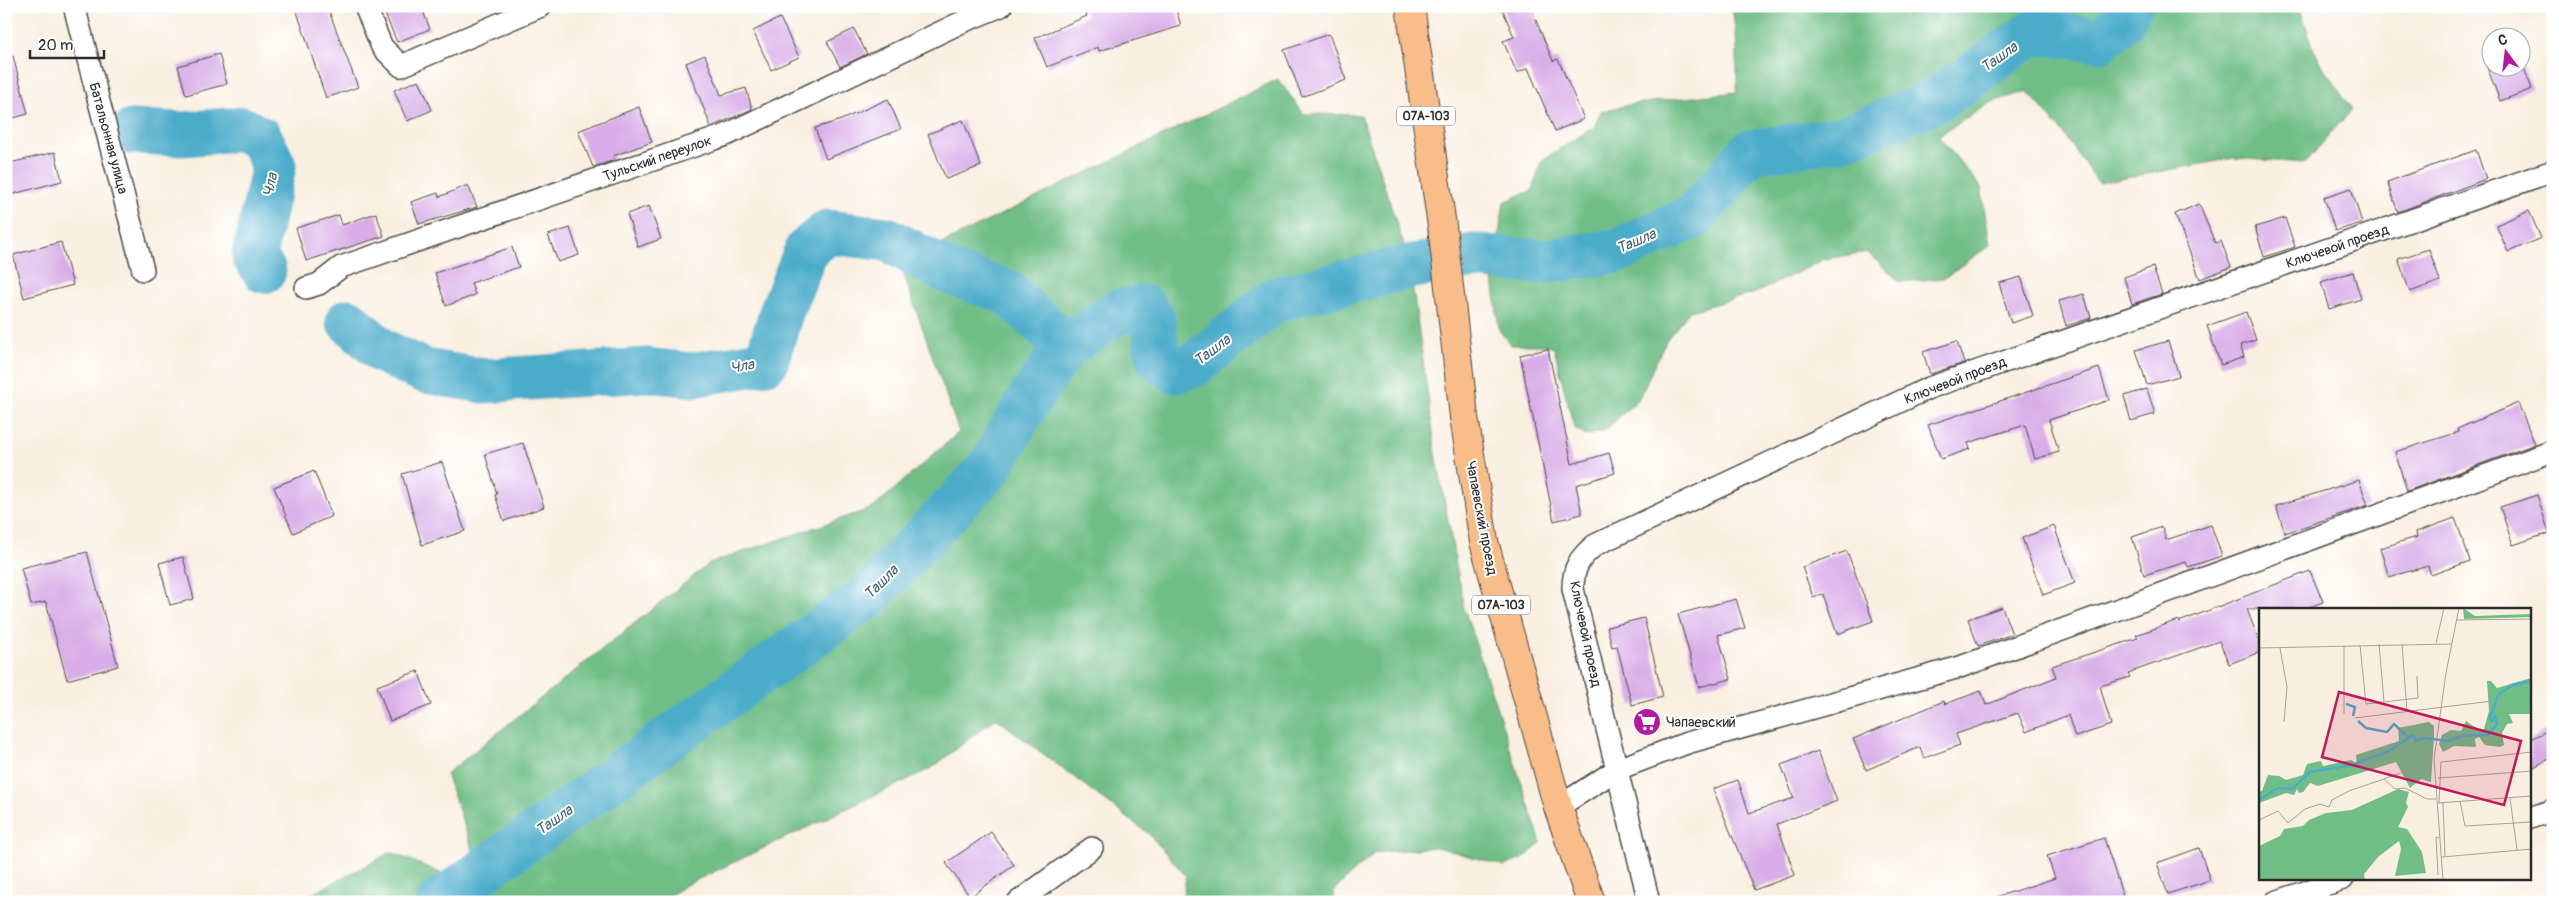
<svg xmlns="http://www.w3.org/2000/svg" width="2559" height="908" viewBox="0 0 2559 908" font-family="Pangolin,sans-serif">
	<rect width="100%" height="100%" fill="#fff"/>
	<filter id="ink" filterUnits="userSpaceOnUse"><feTurbulence type="fractalNoise" baseFrequency=".02" numOctaves="2"/><feDisplacementMap in="SourceGraphic" scale="10" xChannelSelector="R" yChannelSelector="G"/><feConvolveMatrix kernelMatrix="1 2 1 2 8 2 1 2 1" color-interpolation-filters="sRGB"/></filter>
	<filter id="wash" filterUnits="userSpaceOnUse"><feTurbulence type="fractalNoise" baseFrequency=".0096" numOctaves="4" result="noise"/><feDisplacementMap in="SourceGraphic" scale="20" xChannelSelector="R" yChannelSelector="G"/><feGaussianBlur stdDeviation="1.12" result="paint"/><feColorMatrix in="noise" values="0 0 0 0 0 0 0 0 0 0 0 0 0 0 0 0 0 1.4 0 .05"/><feComposite in="paint" operator="in"/></filter>
	<g filter="url(#wash)">
		<rect width="100%" height="100%" fill="#f9efe0"/>
		<path fill="#70be86" stroke="#4e7458" d="M 1732,6 L 2299,6 L 2316,56 L 2352,109 L 2305,163 L 2234,158 L 2098,183 L 2061,130 L 2027,91 L 1992,102 L 1938,136 L 1981,187 L 1990,245 L 1944,278 L 1900,282 L 1867,252 L 1825,259 L 1755,293 L 1690,311 L 1667,339 L 1638,400 L 1604,431 L 1586,436 L 1574,428 L 1554,348 L 1544,345 L 1511,345 L 1499,330 L 1489,244 L 1499,234 L 1504,202 L 1533,190 L 1541,161 L 1594,127 L 1601,111 L 1634,104 L 1737,92 L 1737,45 Z
			M 1278,79 L 1304,114 L 1361,115 L 1409,261 L 1436,454 L 1464,608 L 1541,843 L 1524,858 L 1504,866 L 1437,847 L 1375,853 L 1335,889 L 1333,902 L 1182,902 L 1186,876 L 1149,834 L 996,718 L 932,768 L 684,886 L 661,902 L 286,902 L 301,900 L 391,852 L 488,893 L 446,774 L 710,563 L 873,508 L 959,432 L 900,264 Z"/>
		<g fill="none" stroke-linecap="round" stroke-linejoin="round">
			<path stroke="#4bacca" stroke-width="45" d="M 132,132 L 183,134 L 242,129 L 261,139 L 274,166 L 254,256 L 264,271
				M 348,321 L 382,351 L 425,371 L 484,381 L 647,370 L 692,375 L 766,362 L 782,310 L 807,249 L 828,232 L 887,239 L 948,272 L 1007,292 L 1066,346
				M 439,902 L 867,597 L 989,469 L 1027,403 L 1066,346 L 1119,311 L 1144,307 L 1153,320 L 1158,359 L 1176,371 L 1194,365 L 1276,299 L 1413,266 L 1474,256 L 1538,262 L 1617,251 L 1695,216 L 1749,152 L 1842,139 L 1937,100 L 2033,32 L 2100,40 L 2123,20 L 2130,6"/>
		</g>
		<g id="blocks">
			<path fill="#d9aee8" d="M 295,6 L 327,6 L 358,87 L 326,98 Z
				M 404,6 L 421,6 L 430,29 L 397,42 L 385,14 Z
				M 1084,6 L 1175,6 L 1181,26 L 1099,51 L 1098,47 L 1047,67 L 1035,38 L 1087,16 Z
				M 1501,6 L 1530,6 L 1553,61 L 1558,59 L 1584,119 L 1555,131 L 1528,68 L 1517,73 L 1503,41 L 1514,37 Z
				M 780,18 L 799,57 L 771,70 L 753,31 Z
				M 854,29 L 867,54 L 840,67 L 827,42 Z
				M 1329,34 L 1346,80 L 1302,97 L 1284,50 Z
				M 2492,53 L 2492,68 L 2522,68 L 2522,63 L 2532,89 L 2500,101 L 2483,56 Z
				M 219,54 L 227,84 L 186,95 L 178,66 Z
				M 705,55 L 721,95 L 746,88 L 752,109 L 711,127 L 686,63 Z
				M 13,56 L 28,114 L 6,120 L 6,57 Z
				M 419,80 L 432,110 L 407,121 L 394,90 Z
				M 888,99 L 901,129 L 826,159 L 815,128 L 841,120 Z
				M 639,107 L 652,142 L 613,156 L 615,160 L 593,167 L 578,131 Z
				M 963,120 L 981,166 L 946,179 L 928,134 Z
				M 2476,150 L 2486,179 L 2398,212 L 2387,182 Z
				M 55,152 L 62,181 L 6,196 L 6,164 Z
				M 468,185 L 477,207 L 419,224 L 411,202 L 438,193 L 439,197 Z
				M 2351,188 L 2362,223 L 2335,231 L 2324,197 Z
				M 2199,204 L 2215,243 L 2221,241 L 2231,267 L 2200,279 L 2175,214 Z
				M 649,206 L 661,239 L 638,247 L 627,214 Z
				M 2529,211 L 2541,238 L 2508,252 L 2496,225 Z
				M 376,213 L 384,236 L 306,261 L 296,228 L 339,215 L 342,225 Z
				M 2285,218 L 2295,247 L 2264,257 L 2255,227 Z
				M 570,228 L 579,255 L 558,262 L 548,235 Z
				M 61,242 L 73,285 L 24,298 L 13,255 Z
				M 512,247 L 519,267 L 471,283 L 475,295 L 446,306 L 435,273 Z
				M 2429,249 L 2440,281 L 2410,292 L 2398,259 Z
				M 2153,267 L 2162,294 L 2132,304 L 2124,277 Z
				M 2353,272 L 2361,299 L 2329,309 L 2321,282 Z
				M 2021,277 L 2033,316 L 2011,323 L 1999,283 Z
				M 2084,294 L 2091,318 L 2066,326 L 2059,301 Z
				M 2246,312 L 2256,340 L 2240,345 L 2244,357 L 2221,365 L 2207,326 Z
				M 1957,341 L 1964,363 L 1930,374 L 1923,352 Z
				M 2168,341 L 2179,376 L 2147,385 L 2136,350 Z
				M 1548,349 L 1572,464 L 1609,453 L 1615,473 L 1576,485 L 1582,514 L 1554,521 L 1520,355 Z
				M 2099,368 L 2109,400 L 2049,420 L 2059,452 L 2035,459 L 2025,425 L 1968,443 L 1970,449 L 1941,459 L 1928,425 Z
				M 2147,389 L 2155,414 L 2131,421 L 2124,396 Z
				M 2518,403 L 2535,444 L 2407,491 L 2395,452 L 2459,432 L 2457,429 Z
				M 523,443 L 544,507 L 504,521 L 495,495 L 497,494 L 485,454 Z
				M 442,462 L 465,531 L 422,545 L 402,474 Z
				M 314,471 L 332,516 L 293,533 L 274,487 Z
				M 2359,480 L 2368,505 L 2285,533 L 2276,506 Z
				M 2537,495 L 2549,533 L 2513,545 L 2500,507 Z
				M 2455,518 L 2470,561 L 2431,575 L 2428,566 L 2389,577 L 2380,548 L 2417,537 L 2416,532 Z
				M 2211,525 L 2222,556 L 2188,567 L 2186,562 L 2144,575 L 2132,537 L 2162,527 L 2166,540 Z
				M 2054,526 L 2075,583 L 2043,595 L 2022,538 Z
				M 1847,551 L 1873,621 L 1837,634 L 1823,594 L 1813,597 L 1802,567 Z
				M 87,552 L 118,666 L 67,680 L 46,602 L 31,605 L 21,568 Z
				M 183,557 L 194,599 L 170,605 L 159,563 Z
				M 2310,571 L 2323,602 L 2304,609 L 2247,609 L 2260,644 L 2260,652 L 2229,664 L 2219,641 L 2128,673 L 2130,677 L 2100,686 L 2111,725 L 2075,737 L 2068,715 L 2026,732 L 2018,713 L 1956,734 L 1960,745 L 1924,758 L 1920,747 L 1866,770 L 1853,739 L 1944,701 L 1945,704 L 1981,691 L 1986,705 L 2056,677 L 2052,666 L 2138,638 L 2136,635 L 2178,620 L 2179,622 Z
				M 1736,599 L 1745,628 L 1718,635 L 1731,679 L 1699,687 L 1678,614 Z
				M 2002,607 L 2012,634 L 1978,646 L 1968,619 Z
				M 1644,618 L 1663,697 L 1632,705 L 1617,646 L 1612,647 L 1607,627 Z
				M 418,671 L 431,705 L 390,721 L 377,686 Z
				M 2553,728 L 2553,757 L 2530,769 L 2530,739 Z
				M 1818,751 L 1837,801 L 1777,824 L 1795,875 L 1754,890 L 1713,789 L 1738,780 L 1749,813 L 1794,798 L 1781,765 Z
				M 991,832 L 1014,865 L 970,897 L 946,863 Z
				M 2104,838 L 2123,897 L 2109,902 L 1994,902 L 1993,898 L 2055,878 L 2047,856 Z
				M 2199,848 L 2210,880 L 2168,894 L 2157,863 Z"/>
		</g>
	</g>
	<g filter="url(#ink)">
		<use href="#blocks" fill-opacity="0" stroke="#4a4846" stroke-width="1"/>
		<g fill="none" stroke-linecap="round" stroke-linejoin="round">
			<g stroke="#4a4846" stroke-width="24">
				<path id="minor" d="M 74,6 L 143,270
					M 365,6 L 382,47 L 401,66 L 541,6
					M 306,288 L 319,284 L 341,267 L 726,135 L 962,22 L 1001,6
					M 1558,807 L 1618,769 L 1687,743 L 1960,667 L 2553,451
					M 2530,818 L 2553,810
					M 1018,902 L 1092,848
					M 1649,902 L 1573,589 C 1573,568 1579,558 1595,545 L 1929,388 L 2553,171
					M 2275,902 L 2343,879"/>
			</g>
			<g stroke="#4a4846" stroke-width="30">
				<path id="primary" d="M 1410,6 L 1442,226 L 1464,417 L 1484,542 L 1558,807 L 1591,902"/>
			</g>
			<use href="#minor" stroke="#fff" stroke-width="21"/>
			<use href="#primary" stroke="#f9bd89" stroke-width="28"/>
		</g>
	</g>
	<defs>
		<g id="supermarket-disc" transform="scale(1.4375)"><circle r="9.5" fill="#b5179e" stroke="#fff"/><path d="M-6-5.5h2.5l.6 2H6L4.5 2H-2.5L-4.4-4H-6ZM-1.5 3.2a1.3 1.3 0 1 0 .1 0ZM3 3.2a1.3 1.3 0 1 0 .1 0Z" fill="#fff"/></g>
	</defs>
	<g fill-rule="evenodd">
		<use href="#supermarket-disc" x="1647" y="722"/>
	</g>
	<g text-anchor="middle" stroke-width="4" stroke-linejoin="round" paint-order="stroke">
		<g fill="#fff" stroke="#6b6b6b" stroke-width="1">
			<rect x="1397" y="106.5" width="58" height="19" rx="4"/>
			<rect x="1472" y="595.5" width="58" height="19" rx="4"/>
		</g>
		<g font-size="12" font-weight="bold" fill="#2b2b2b">
			<text x="1426" y="120">07А-103</text>
			<text x="1501" y="609">07А-103</text>
		</g>
		<g font-size="14" fill="#2b2b2b" stroke="#fff">
			<text transform="translate(109 138) rotate(75)" y="5">Батальонная улица</text>
			<text transform="translate(657 158) rotate(-19)" y="5">Тульский переулок</text>
			<text transform="translate(2337 246) rotate(-19)" y="5">Ключевой проезд</text>
			<text transform="translate(1955 380) rotate(-21)" y="5">Ключевой проезд</text>
			<text transform="translate(1482 518) rotate(79)" y="5">Чапаевский проезд</text>
			<text transform="translate(1586 634) rotate(78)" y="5">Ключевой проезд</text>
		</g>
		<g font-size="14" fill="#2b2b2b" stroke="#fff" text-anchor="start">
			<text x="1666" y="727">Чапаевский</text>
		</g>
		<g font-size="15" font-style="italic" fill="#385f6b" stroke="#fff">
			<text transform="translate(1999 57) rotate(-35)" y="5">Ташла</text>
			<text transform="translate(270 185) rotate(-78)" y="5">Чла</text>
			<text transform="translate(1636 241) rotate(-23)" y="5">Ташла</text>
			<text transform="translate(1212 350) rotate(-37)" y="5">Ташла</text>
			<text transform="translate(742 366) rotate(-10)" y="5">Чла</text>
			<text transform="translate(881 582) rotate(-45)" y="5">Ташла</text>
			<text transform="translate(554 820) rotate(-35)" y="5">Ташла</text>
		</g>
	</g>
	<g transform="translate(2259 608)">
		<rect width="272" height="272" fill="#f9efe0"/>
		<path d="M 204,0 L 216,8 L 272,6 L 273,9 L 205,11 ZM 272,70 L 272,106 L 250,106 L 254,115 L 248,116 L 243,125 L 245,137 L 241,139 L 226,137 L 220,129 L 216,131 L 217,139 L 195,138 L 184,144 L 180,136 L 183,127 L 192,122 L 202,123 L 207,113 L 220,122 L 225,121 L 230,103 L 228,73 L 232,73 L 238,80 ZM 170,114 L 175,118 L 175,129 L 172,174 L 162,171 L 151,180 L 137,154 L 59,178 L 51,175 L 44,184 L 40,185 L 38,181 L 35,187 L 27,185 L 0,195 L 0,184 L 3,183 L 9,167 L 20,168 L 27,172 L 44,167 L 48,156 L 62,153 L 64,158 L 92,152 L 98,156 L 97,147 L 140,133 L 139,120 ZM 139,181 L 150,184 L 147,195 L 149,199 L 139,219 L 148,221 L 163,244 L 167,265 L 136,268 L 142,241 L 140,233 L 119,249 L 105,266 L 106,272 L 0,272 L 0,238 L 21,228 L 25,221 L 44,218 L 50,212 L 67,205 L 93,202 Z" fill="#70be86"/>
		<path fill="none" stroke="#4bacca" stroke-width="2.5" d="M 87,96 L 96,99 L 94,108M 99,113 L 107,120 L 128,124 L 135,116 L 149,129M 0,192 L 19,180 L 33,181 L 51,164 L 93,157 L 130,143 L 154,127 L 157,133 L 165,130 L 190,133 L 202,128 L 229,127 L 238,116 L 236,109 L 233,113 L 231,110 L 239,87 L 254,77 L 273,73"/>
		<path fill="none" stroke="#a7a198" stroke-width="1" d="M 197,12 L 273,11M 177,35 L 185,0M 120,36 L 125,94M 143,36 L 148,104M 101,37 L 107,96 L 159,90 L 158,68M 0,40 L 192,36M 21,40 L 28,79 L 25,114M 85,106 L 85,38M 96,110 L 233,93M 179,170 L 273,163M 125,171 L 136,181 L 146,180 L 168,191 L 177,191M 251,190 L 258,242M 201,193 L 206,218 L 273,214M 179,195 L 273,188M 180,195 L 182,154 L 273,144M 184,195 L 186,248M 0,212 L 19,203 L 29,215 L 46,201 L 61,196 L 70,199 L 73,192 L 90,183 L 142,165M 183,249 L 273,241M 179,267 L 177,229 L 180,230M 184,272 L 175,151 L 187,65 L 200,0"/>
		<path fill="#c2185b" fill-opacity="0.15" stroke="#c2185b" stroke-width="2.5" d="M 80,84 L 262,133 L 245,197 L 63,149 Z"/>
		<rect width="272" height="272" fill="none" stroke="#2b2b2b" stroke-width="2.5"/>
	</g>
	<rect width="2559" height="908" fill="none" stroke="#fff" stroke-width="25"/>
	<g transform="translate(2506 52) rotate(345)"><circle r="24" fill="#ffffff" stroke="#aaaaaa"/>
	<path d="M0-4L9 19L0 12L-9 19Z" fill="#b5179e"/>
	<text y="-8" font-size="14" font-weight="bold" text-anchor="middle" fill="#2b2b2b">С</text>
	</g>
	<path d="M30 50v8h74v-8" fill="none" stroke="#2b2b2b" stroke-width="2.5"/>
	<text x="38" y="50" font-size="15" fill="#2b2b2b" stroke="#ffffff" stroke-width="4" paint-order="stroke">20 m</text>
</svg>
